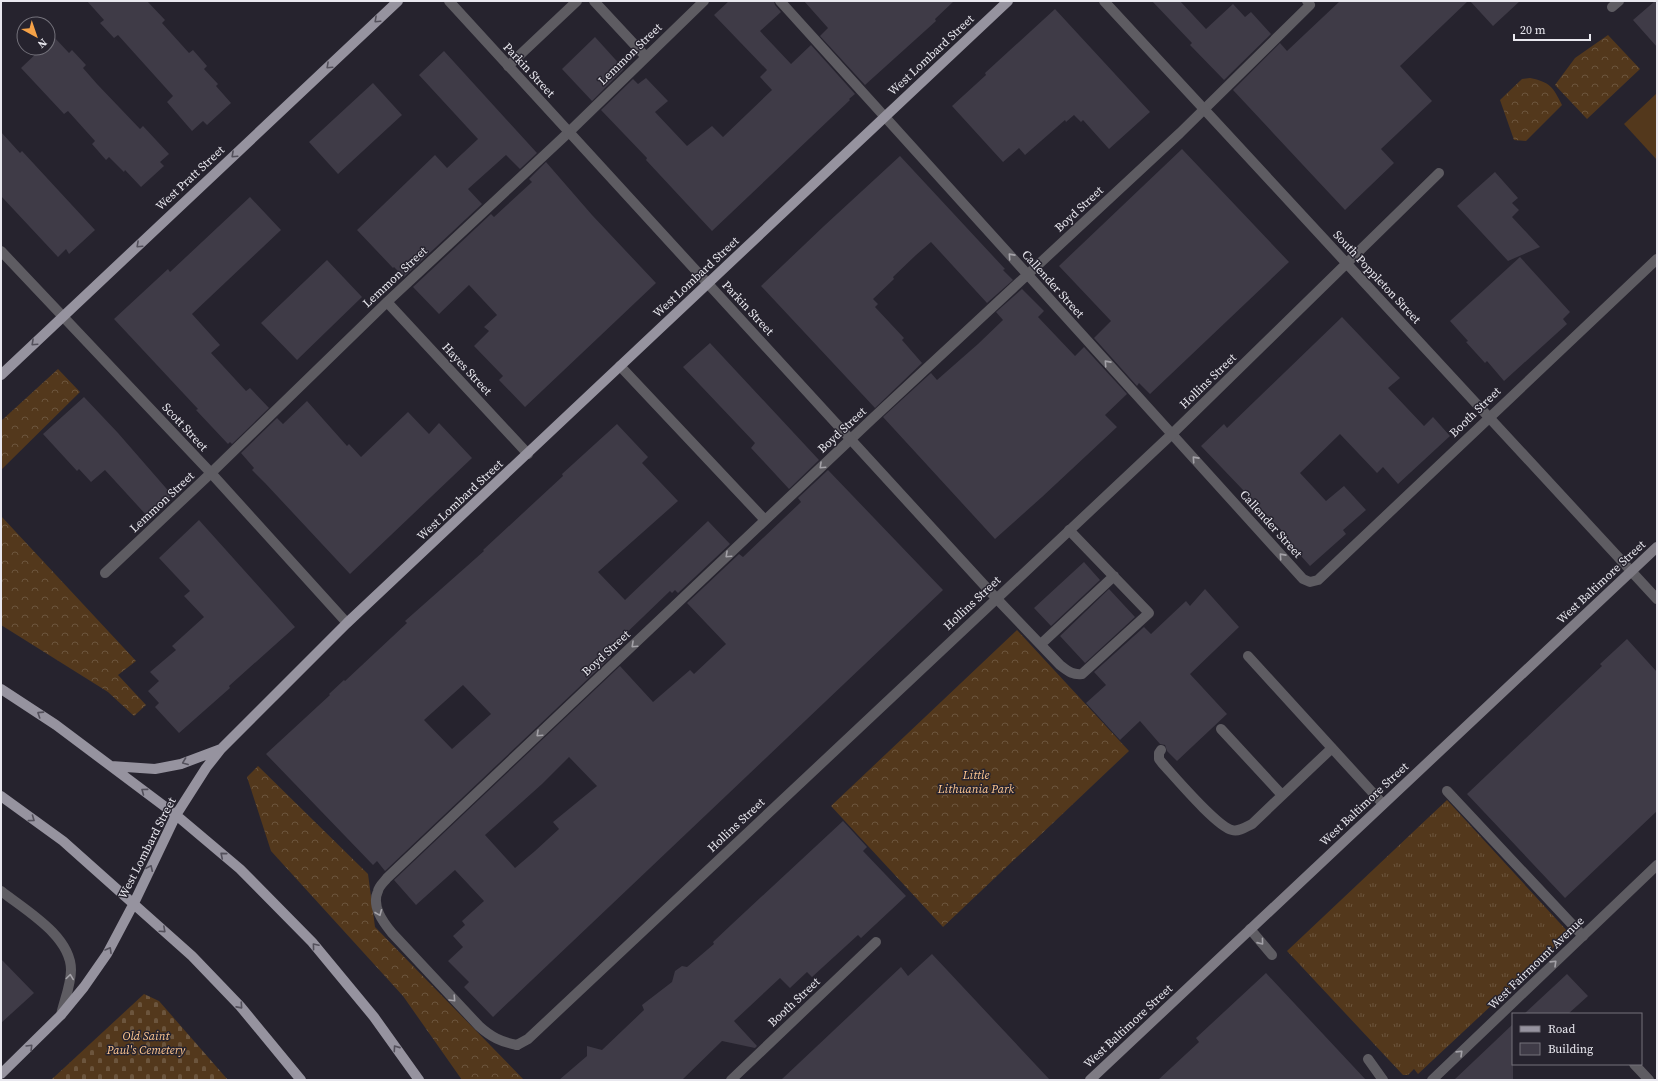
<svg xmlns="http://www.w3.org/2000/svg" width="1658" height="1081" viewBox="0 0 1658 1081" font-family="'Source Serif 4',serif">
	<defs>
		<pattern id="grass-tufts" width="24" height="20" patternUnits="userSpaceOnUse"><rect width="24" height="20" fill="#53381c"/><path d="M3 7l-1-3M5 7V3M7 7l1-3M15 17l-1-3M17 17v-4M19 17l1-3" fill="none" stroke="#6c553d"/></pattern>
		<pattern id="forest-crowns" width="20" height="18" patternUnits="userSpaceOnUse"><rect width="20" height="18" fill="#53381c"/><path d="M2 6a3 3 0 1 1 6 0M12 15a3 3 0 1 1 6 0" fill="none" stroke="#6c553d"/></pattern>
		<pattern id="cemetery-stones" width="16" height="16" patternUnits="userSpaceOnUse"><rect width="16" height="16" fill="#53381c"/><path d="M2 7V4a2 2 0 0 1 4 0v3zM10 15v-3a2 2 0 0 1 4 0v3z" fill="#6c553d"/></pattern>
	</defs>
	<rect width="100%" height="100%" fill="#26232e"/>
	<path fill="url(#grass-tufts)" d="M 1447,800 L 1569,933 L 1418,1074 L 1414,1069 L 1408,1075 L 1403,1075 L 1287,951 Z"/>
	<path fill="url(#forest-crowns)" d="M 1608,35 L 1640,69 L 1587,119 L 1555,85 L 1575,58 Z
		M 1530,78 C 1550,82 1553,87 1562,105 L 1526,141 L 1514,140 L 1500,100 L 1522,79 Z
		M 58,369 L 80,392 L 1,470 L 1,421 Z
		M 1,516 L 136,661 L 118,675 L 146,705 L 134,716 L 108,692 L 1,625 Z
		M 1017,630 L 1129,751 L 943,927 L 831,806 Z
		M 258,766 L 368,874 L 375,927 L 524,1080 L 462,1080 L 403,996 L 271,851 L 247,777 Z"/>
	<path fill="url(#cemetery-stones)" d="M 144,994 L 159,1001 L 228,1080 L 51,1080 Z"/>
	<path fill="#53381c" d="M 1657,93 L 1657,160 L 1624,124 Z"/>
	<path fill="#3f3b47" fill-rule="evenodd" d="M 87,1 L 147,1 L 165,20 L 162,23 L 189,53 L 193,50 L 207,66 L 204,69 L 218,84 L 216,86 L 231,103 L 207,125 L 203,121 L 192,131 L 167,102 L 173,96 L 118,35 L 114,38 L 100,23 L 104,20 Z
		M 729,1 L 774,1 L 775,5 L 781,12 L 760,31 L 791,64 L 811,45 L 855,94 L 849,99 L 850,100 L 712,231 L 646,160 L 647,158 L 601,110 L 633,79 L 638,84 L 646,78 L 668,101 L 655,112 L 687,146 L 712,126 L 723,137 L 772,90 L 760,77 L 767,70 L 714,15 Z
		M 804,1 L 954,1 L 935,19 L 936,21 L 865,85 L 820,36 L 828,28 Z
		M 1152,1 L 1180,1 L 1206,29 L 1233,4 L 1245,17 L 1251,12 L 1271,34 L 1224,80 L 1190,45 L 1192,43 Z
		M 1340,1 L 1468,1 L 1400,66 L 1432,101 L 1381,149 L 1394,163 L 1345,210 L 1233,90 L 1280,43 L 1287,51 Z
		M 1470,1 L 1520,1 L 1493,26 Z
		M 1655,1 L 1657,1 L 1657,47 L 1633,20 Z
		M 1055,9 L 1150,112 L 1109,149 L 1083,120 L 1081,122 L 1074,115 L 1066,122 L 1065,120 L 1025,155 L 1019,148 L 1003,162 L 952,106 L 986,75 L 985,73 Z
		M 54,37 L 69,53 L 72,50 L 86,65 L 83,68 L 97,84 L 140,129 L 143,126 L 169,154 L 160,162 L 164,166 L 141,187 L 125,170 L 124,172 L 109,157 L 106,160 L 92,144 L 95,141 L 68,111 L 64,114 L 21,68 L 42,48 L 48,48 L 48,43 Z
		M 595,37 L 624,69 L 592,101 L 562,69 Z
		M 444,51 L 537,153 L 520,169 L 506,155 L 468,189 L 482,204 L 404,277 L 394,267 L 393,268 L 357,230 L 435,155 L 447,168 L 478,139 L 419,75 Z
		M 373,83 L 402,115 L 338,174 L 309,142 Z
		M 1,132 L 20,153 L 22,151 L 95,230 L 69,254 L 66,249 L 58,257 L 1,196 Z
		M 1182,149 L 1289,262 L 1150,394 L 1139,383 L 1137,386 L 1094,338 L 1111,321 L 1059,266 Z
		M 900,156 L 1005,269 L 1003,270 L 1013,280 L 987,303 L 931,242 L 916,255 L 893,277 L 894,279 L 873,299 L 878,304 L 875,307 L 904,338 L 902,340 L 922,363 L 875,408 L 761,286 L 824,226 Z
		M 546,162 L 592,215 L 656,283 L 525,407 L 499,380 L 503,376 L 474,346 L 489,331 L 484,327 L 497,315 L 469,285 L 439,314 L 413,287 L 491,214 L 494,217 L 532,182 L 529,179 Z
		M 1495,172 L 1518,198 L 1512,203 L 1519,210 L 1512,217 L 1540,247 L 1508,261 L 1457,206 Z
		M 250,197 L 281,230 L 192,314 L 220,345 L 211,353 L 246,391 L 250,388 L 269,408 L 232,444 L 230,442 L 228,444 L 196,410 L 198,409 L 114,319 L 168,269 L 170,272 Z
		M 1520,257 L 1570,312 L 1563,319 L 1567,324 L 1504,381 L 1487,361 L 1485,363 L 1466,342 L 1468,341 L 1450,321 Z
		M 327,260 L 362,297 L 297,360 L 261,323 Z
		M 1022,289 L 1044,311 L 1038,317 L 1075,356 L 1084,347 L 1127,394 L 1105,415 L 1117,427 L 1042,497 L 995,539 L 883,417 L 931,373 L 937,380 L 978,344 L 1003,320 L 996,312 Z
		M 1342,317 L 1400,378 L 1388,388 L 1424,426 L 1433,417 L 1450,436 L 1398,484 L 1383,467 L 1377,473 L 1340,434 L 1300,473 L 1326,501 L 1344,486 L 1366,510 L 1343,530 L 1346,534 L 1310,566 L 1285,538 L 1287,536 L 1201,446 L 1224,424 L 1227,428 Z
		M 710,343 L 819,460 L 789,489 L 751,448 L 755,443 L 683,367 Z
		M 84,397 L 118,433 L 172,495 L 148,517 L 105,470 L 91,482 L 79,469 L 77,471 L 43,434 Z
		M 307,401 L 347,446 L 349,444 L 361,457 L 408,412 L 429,434 L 439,423 L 472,458 L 350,574 L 265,483 L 252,470 L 254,468 L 241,453 L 277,418 L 283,424 Z
		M 617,424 L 648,457 L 642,463 L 678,501 L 598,572 L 625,600 L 708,521 L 730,544 L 678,593 L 675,590 L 672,593 L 670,591 L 616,643 L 617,644 L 608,653 L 611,657 L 385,871 L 377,861 L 373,865 L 266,754 L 330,695 L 329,694 L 344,680 L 345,681 L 407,623 L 405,621 L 484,551 L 483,550 L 563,476 L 562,474 ZM 463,685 L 491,714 L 452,749 L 424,720 Z
		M 828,470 L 943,590 L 493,1017 L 464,987 L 469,982 L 448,961 L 463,947 L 453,936 L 465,925 L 462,921 L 484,901 L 455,870 L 416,905 L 394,880 L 620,666 L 653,702 L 690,670 L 694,674 L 726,644 L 687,603 L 739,554 L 743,557 L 801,502 L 798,498 ZM 569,757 L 597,786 L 553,822 L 559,829 L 535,851 L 515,868 L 485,835 L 542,784 Z
		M 199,520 L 295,627 L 229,686 L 230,688 L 179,733 L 155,707 L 159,703 L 148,691 L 159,681 L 150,672 L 176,650 L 172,646 L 204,617 L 184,596 L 190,591 L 159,558 Z
		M 1084,562 L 1100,580 L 1051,626 L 1034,608 Z
		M 1109,589 L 1135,617 L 1085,663 L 1060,636 Z
		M 1205,589 L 1239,627 L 1190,674 L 1227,714 L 1177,761 L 1167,751 L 1165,745 L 1160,744 L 1140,721 L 1120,740 L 1086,703 L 1106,685 L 1094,672 L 1144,627 L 1151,634 L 1186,601 L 1190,606 Z
		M 1627,639 L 1657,672 L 1657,811 L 1565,898 L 1467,794 L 1602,666 L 1600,664 Z
		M 843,821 L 867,847 L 863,851 L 906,896 L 861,938 L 858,935 L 812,977 L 807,972 L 790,988 L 780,978 L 734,1021 L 757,1046 L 755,1048 L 722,1041 L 682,1080 L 559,1080 L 587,1056 L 587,1046 L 602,1050 L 644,1010 L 642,1005 L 672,982 L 675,971 L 682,966 L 687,967 L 714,944 L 713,942 L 731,925 Z
		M 932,954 L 1050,1080 L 781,1080 L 901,967 L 908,976 Z
		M 1,959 L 34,993 L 1,1023 Z
		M 1266,973 L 1366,1080 L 1158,1080 L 1199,1042 L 1196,1038 Z
		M 1567,974 L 1588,996 L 1568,1014 L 1524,1014 Z
		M 1513,1024 L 1513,1080 L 1454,1080 L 1493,1043 Z"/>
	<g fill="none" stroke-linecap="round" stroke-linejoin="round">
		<path stroke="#5e5c62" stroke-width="10" d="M 594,1 L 646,57
			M 780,1 L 1303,579 L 1310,582 L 1318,580 L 1657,259
			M 1612,7 L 1619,1
			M 508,66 L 577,1
			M 387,302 L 528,454
			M 620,366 L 765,520
			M 105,573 L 211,473 L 387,302 L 569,132 L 704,1
			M 996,598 L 1060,665 C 1068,671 1072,675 1082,674 L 1149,613 L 1069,530
			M 1041,644 L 1114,576
			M 1248,656 L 1383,804
			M 1221,729 L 1282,795
			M 1161,750 L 1159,753 L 1159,759 L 1162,763 C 1175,777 1216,826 1232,830 C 1239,832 1246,827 1252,824 L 1332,748
			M 1447,791 L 1583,936
			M 1250,929 L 1272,955
			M 517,1045 C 501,1042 491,1037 479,1026 L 392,933 C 383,922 371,906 378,891 C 379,886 384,882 387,878 L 872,419 L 1180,133 L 1310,5 L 1307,1
			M 1368,1059 L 1383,1080
			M 1634,1064 L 1649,1080
			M 731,1080 L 876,942"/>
		<path stroke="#5e5c62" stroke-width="10" d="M 449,1 L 996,598
			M 1104,1 L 1657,599
			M 1,251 L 211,473 L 347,623
			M 1,891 C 25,910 71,936 71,970 C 71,985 64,1001 61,1015
			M 517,1045 L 528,1039 L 1172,434 L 1439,173
			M 1432,1080 L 1657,865"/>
		<path stroke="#7e7b84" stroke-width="10" d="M 1090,1080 L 1657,547"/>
		<path stroke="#96939f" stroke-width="10" d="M 1,375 L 398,1
			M 1,689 L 56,725 L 176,815 L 240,869 L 312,942 L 374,1017 L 419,1080
			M 111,766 L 155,769 L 181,764 L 221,749
			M 1,796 L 63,841 L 192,956 L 240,1006 L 301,1080
			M 1,1074 L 61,1015 L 84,987 L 107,954 L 134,903 L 176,815 L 206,768 L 221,749 L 347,623 L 1008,1"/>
	</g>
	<defs><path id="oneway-chevron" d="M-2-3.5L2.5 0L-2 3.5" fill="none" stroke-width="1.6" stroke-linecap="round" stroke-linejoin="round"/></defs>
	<g stroke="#53505b">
		<use href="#oneway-chevron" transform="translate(377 20) rotate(137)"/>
		<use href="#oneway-chevron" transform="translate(329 66) rotate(137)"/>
		<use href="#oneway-chevron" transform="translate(234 155) rotate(137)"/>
		<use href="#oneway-chevron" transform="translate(139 245) rotate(137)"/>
		<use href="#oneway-chevron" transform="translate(34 343) rotate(137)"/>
		<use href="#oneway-chevron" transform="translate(40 714) rotate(-147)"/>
		<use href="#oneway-chevron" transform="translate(185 762) rotate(159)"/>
		<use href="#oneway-chevron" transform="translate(144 791) rotate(-143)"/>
		<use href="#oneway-chevron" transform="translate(32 819) rotate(36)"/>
		<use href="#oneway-chevron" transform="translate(223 855) rotate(-140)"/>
		<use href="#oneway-chevron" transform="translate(150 868) rotate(-65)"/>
		<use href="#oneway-chevron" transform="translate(163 930) rotate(42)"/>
		<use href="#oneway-chevron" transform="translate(315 946) rotate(-130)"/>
		<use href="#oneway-chevron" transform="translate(109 950) rotate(-60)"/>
		<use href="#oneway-chevron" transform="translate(240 1006) rotate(48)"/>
		<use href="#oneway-chevron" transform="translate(30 1047) rotate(-45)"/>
		<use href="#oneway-chevron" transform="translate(396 1048) rotate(-125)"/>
	</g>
	<g stroke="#a4a2a8">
		<use href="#oneway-chevron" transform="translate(1011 256) rotate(-132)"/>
		<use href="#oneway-chevron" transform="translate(1107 363) rotate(-132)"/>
		<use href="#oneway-chevron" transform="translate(1195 459) rotate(-132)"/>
		<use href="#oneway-chevron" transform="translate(822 466) rotate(137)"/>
		<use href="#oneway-chevron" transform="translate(728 555) rotate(137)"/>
		<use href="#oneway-chevron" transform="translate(1282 556) rotate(-132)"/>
		<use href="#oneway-chevron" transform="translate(634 645) rotate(137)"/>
		<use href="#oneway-chevron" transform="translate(539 734) rotate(137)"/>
		<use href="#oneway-chevron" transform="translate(379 913) rotate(68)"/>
		<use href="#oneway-chevron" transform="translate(1261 942) rotate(51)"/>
		<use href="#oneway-chevron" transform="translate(1554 963) rotate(-44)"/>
		<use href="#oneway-chevron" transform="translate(70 977) rotate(-82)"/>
		<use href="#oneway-chevron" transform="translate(453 999) rotate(47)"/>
		<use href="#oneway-chevron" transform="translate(1460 1053) rotate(-44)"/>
	</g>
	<g text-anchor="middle" stroke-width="3" stroke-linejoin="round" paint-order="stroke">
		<g font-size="12" fill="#e9e8ef" stroke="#26232e">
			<text transform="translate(630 54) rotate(-44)" y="4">Lemmon Street</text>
			<text transform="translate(931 55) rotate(-43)" y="4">West Lombard Street</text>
			<text transform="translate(529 70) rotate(47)" y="4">Parkin Street</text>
			<text transform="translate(190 178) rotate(-43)" y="4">West Pratt Street</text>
			<text transform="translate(1079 209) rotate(-43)" y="4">Boyd Street</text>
			<text transform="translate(395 277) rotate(-43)" y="4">Lemmon Street</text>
			<text transform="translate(696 277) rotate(-43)" y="4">West Lombard Street</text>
			<text transform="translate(1377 277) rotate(47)" y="4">South Poppleton Street</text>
			<text transform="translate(1053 284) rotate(48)" y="4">Callender Street</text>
			<text transform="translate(748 308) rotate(47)" y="4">Parkin Street</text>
			<text transform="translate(467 369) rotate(47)" y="4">Hayes Street</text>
			<text transform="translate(1208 381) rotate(-44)" y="4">Hollins Street</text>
			<text transform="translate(1475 412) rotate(-44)" y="4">Booth Street</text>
			<text transform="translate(185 427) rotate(47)" y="4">Scott Street</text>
			<text transform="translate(842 430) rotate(-43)" y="4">Boyd Street</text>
			<text transform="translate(460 500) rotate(-43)" y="4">West Lombard Street</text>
			<text transform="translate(162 502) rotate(-43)" y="4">Lemmon Street</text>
			<text transform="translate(1271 524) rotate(48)" y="4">Callender Street</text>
			<text transform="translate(1601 582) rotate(-43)" y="4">West Baltimore Street</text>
			<text transform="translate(972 603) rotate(-43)" y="4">Hollins Street</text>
			<text transform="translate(606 653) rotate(-43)" y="4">Boyd Street</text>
			<text transform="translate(1364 804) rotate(-43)" y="4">West Baltimore Street</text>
			<text transform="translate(736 825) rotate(-43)" y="4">Hollins Street</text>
			<text transform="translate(147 848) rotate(-63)" y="4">West Lombard Street</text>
			<text transform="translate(1536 963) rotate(-44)" y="4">West Fairmount Avenue</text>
			<text transform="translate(794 1002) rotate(-43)" y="4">Booth Street</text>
			<text transform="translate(1128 1026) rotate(-43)" y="4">West Baltimore Street</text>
		</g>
		<g font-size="12" font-style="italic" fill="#ffc791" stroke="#26232e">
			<text x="976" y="779">Little<tspan x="976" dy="14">Lithuania Park</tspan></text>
			<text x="146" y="1040">Old Saint<tspan x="146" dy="14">Paul's Cemetery</tspan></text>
		</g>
	</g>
	<rect width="1658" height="1081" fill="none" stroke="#e9e8ef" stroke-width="4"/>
	<rect x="1512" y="1013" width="130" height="52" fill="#26232e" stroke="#74727b"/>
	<rect x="1520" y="1026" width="20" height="6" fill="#96939f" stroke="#74727b"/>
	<text x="1548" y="1033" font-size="12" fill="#e9e8ef">Road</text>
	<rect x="1520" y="1043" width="20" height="12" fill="#3f3b47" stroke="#74727b"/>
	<text x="1548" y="1053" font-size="12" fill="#e9e8ef">Building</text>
	<g transform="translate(36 36) rotate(140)"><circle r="19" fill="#26232e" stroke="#74727b"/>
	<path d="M0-3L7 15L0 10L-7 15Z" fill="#f6a247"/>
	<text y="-6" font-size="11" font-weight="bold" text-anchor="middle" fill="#e9e8ef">N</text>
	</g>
	<path d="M1514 34v6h76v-6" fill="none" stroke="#e9e8ef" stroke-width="2"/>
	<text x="1520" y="34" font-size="12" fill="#e9e8ef" stroke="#26232e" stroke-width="3" paint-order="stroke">20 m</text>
</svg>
